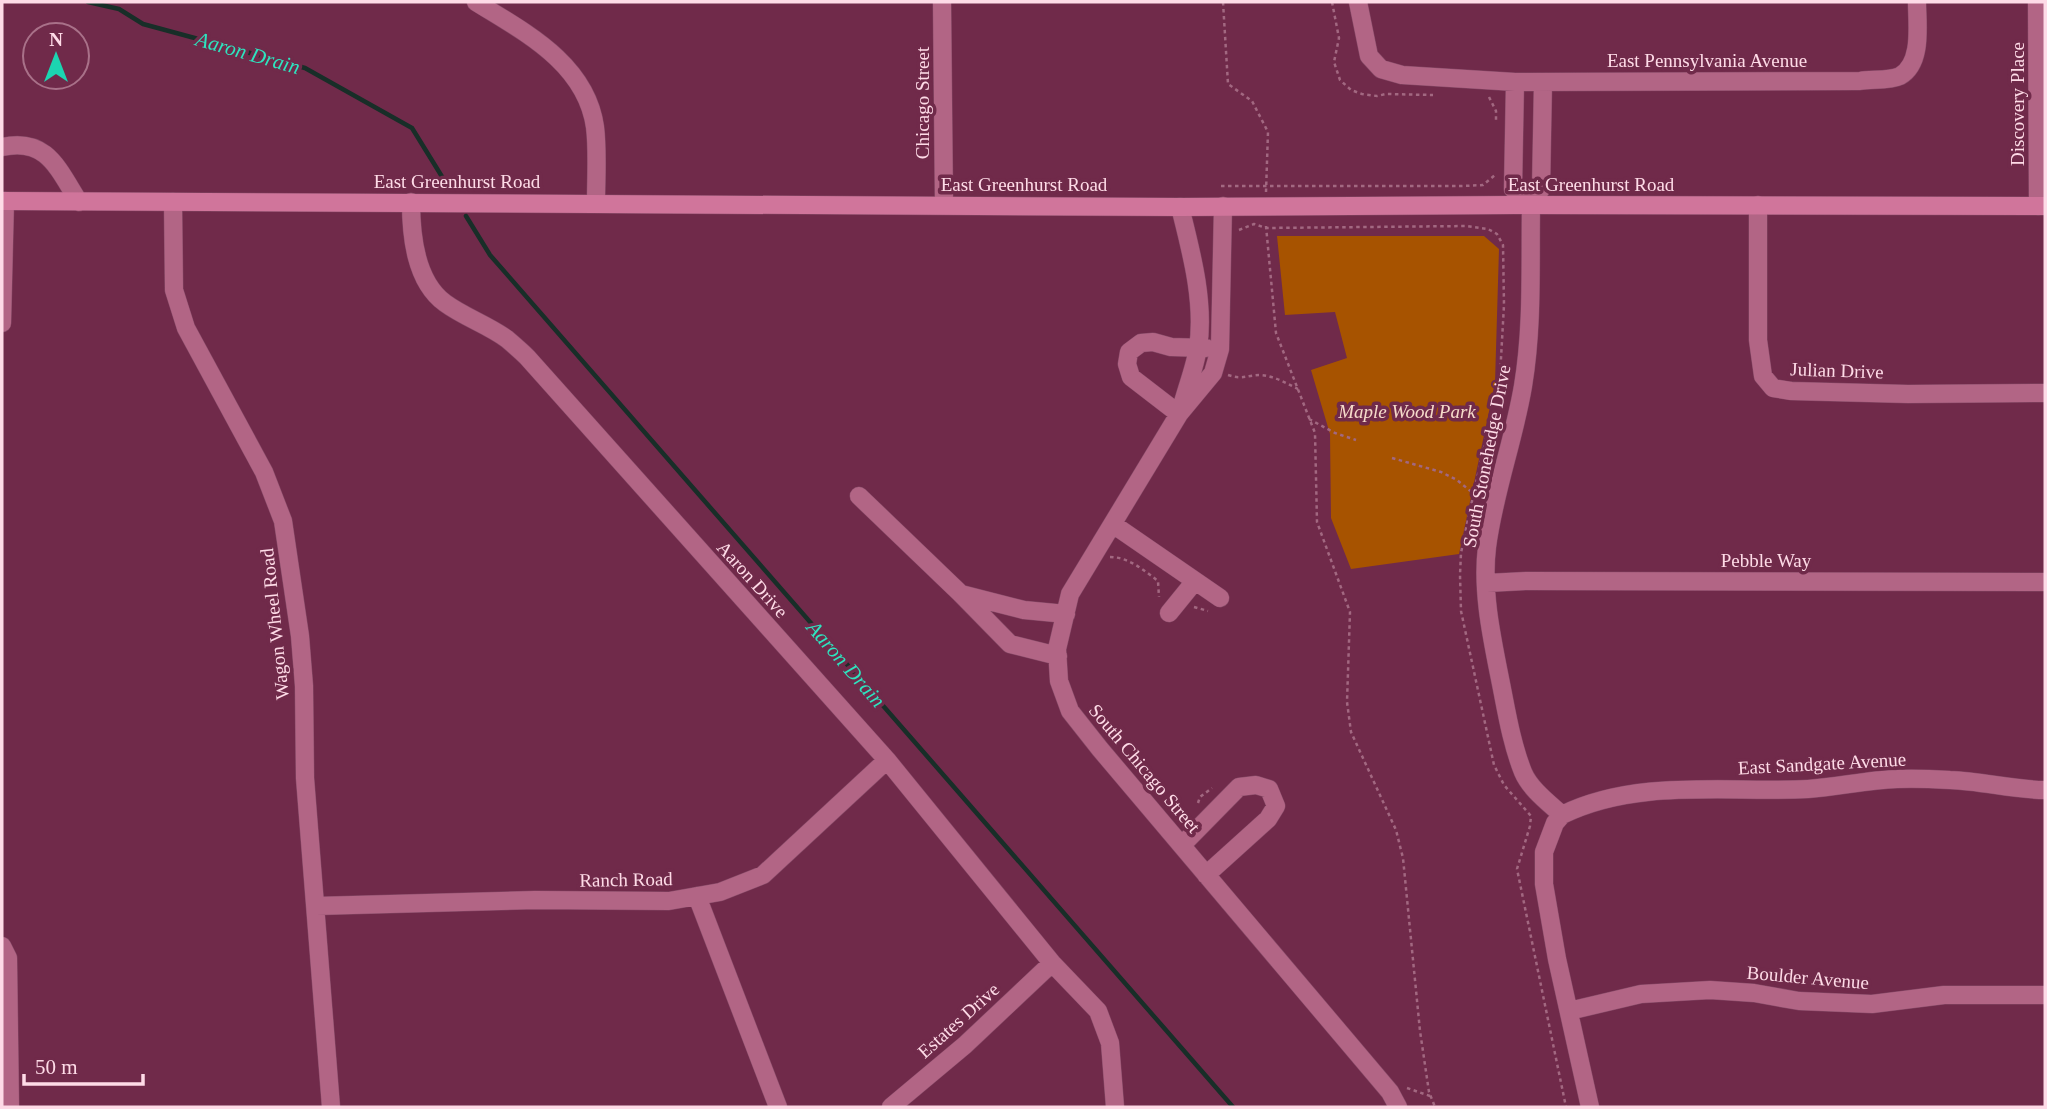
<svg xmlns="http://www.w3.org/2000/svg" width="2047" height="1109" viewBox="0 0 2047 1109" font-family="'Times New Roman',serif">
	<rect width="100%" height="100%" fill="#702a4a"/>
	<path fill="#a75300" d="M 1277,236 L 1484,236 L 1499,249 L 1495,383 L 1459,554 L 1351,569 L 1331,518 L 1330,434 L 1311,370 L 1347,358 L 1335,312 L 1285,315 Z"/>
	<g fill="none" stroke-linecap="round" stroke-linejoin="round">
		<path stroke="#182e28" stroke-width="4.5" d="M 88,2 L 119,9 L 143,24 L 305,68 L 412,128 L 449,188
			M 466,216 L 490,255 L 1233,1107"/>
		<g stroke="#864a67" stroke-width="19">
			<path id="minor" d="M 476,2 C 524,32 586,63 595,127 C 598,151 596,178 596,203
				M 942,2 L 944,205
				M 1358,2 L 1369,56 L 1381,69 L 1402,75 L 1515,82 L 1860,81 C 1871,79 1890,81 1900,76 C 1923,63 1917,24 1917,2
				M 2037,2 L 2038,206
				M 1515,82 L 1513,189 L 1531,205
				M 1543,82 L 1541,189 L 1531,205 C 1530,265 1533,326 1523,386 C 1514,440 1494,492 1487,547 C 1481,595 1494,647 1503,694 C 1508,720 1513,747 1523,772 C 1530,789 1549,803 1562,815 L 1555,823 L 1544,852 L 1544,884 L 1557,959 L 1590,1107
				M 2,147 C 47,137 58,169 79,202
				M 173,202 L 174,290 L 186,328 L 264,472 L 283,521 L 300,636 L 304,686 L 305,778 L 331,1107
				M 411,202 C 411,235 415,281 445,303 C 464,317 488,325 507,339 C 514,345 521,351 527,357 L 887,760 L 1052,963 L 1098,1011 L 1110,1043 L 1115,1107
				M 1758,205 L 1758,340 L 1763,376 L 1773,388 L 1791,391 L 1908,394 L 2045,393
				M 1223,206 L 1220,349 L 1213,373 L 1179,414 L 1070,594 L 1057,649 L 1059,681 L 1070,711 L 1100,749 L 1390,1092 L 1398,1107
				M 1180,207 C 1191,251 1205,302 1198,348 C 1195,367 1187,387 1182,406
				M 2,323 L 5,201
				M 1179,414 L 1131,377 L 1127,364 L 1129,352 L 1141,343 L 1153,342 L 1171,347 L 1206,348
				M 859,496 L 961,594 L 1024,610 L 1066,614
				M 1114,525 L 1220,598
				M 1487,583 L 1526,581 L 2045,582
				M 961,594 L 1010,644 L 1058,656
				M 1169,613 L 1195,581
				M 1562,815 C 1637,778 1727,793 1808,789 C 1838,787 1867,780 1897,779 C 1915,778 1933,779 1950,780 C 1982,781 2013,790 2045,790
				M 1182,845 L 1239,787 L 1256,785 L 1269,789 L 1276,806 L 1268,819 L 1206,875
				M 697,896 L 778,1107
				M 316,906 L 535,900 L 669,901 L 720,892 L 763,875 L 887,760
				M 2,946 L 8,958 L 10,1107
				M 1569,1011 L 1641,994 L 1710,990 L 1754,993 L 1799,1001 L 1872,1004 L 1944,995 L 2045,995
				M 891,1107 L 965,1045 L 1052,963"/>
		</g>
		<g stroke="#864a67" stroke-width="19">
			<path id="major" d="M 2,201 L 1180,207 L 1514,205 L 2045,206"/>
		</g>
		<path stroke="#a26881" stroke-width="2.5" stroke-dasharray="3.5 3.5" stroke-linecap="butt" d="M 1223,2 L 1228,84 L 1252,101 L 1268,132 L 1266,192
			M 1332,2 L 1339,38 L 1334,62 L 1340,80 L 1351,90 L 1362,94 L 1377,96 L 1386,94 L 1433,95
			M 1489,97 L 1496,111 L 1496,120
			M 1221,186 L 1462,186 L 1483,185 L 1495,175
			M 1266,226 L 1276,333 L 1315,433 L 1317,522 L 1350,612 L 1347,702 L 1351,732 L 1396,830 L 1403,858 L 1420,1031 L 1429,1092 L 1435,1107
			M 1239,230 L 1254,224 L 1266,228 L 1467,226 L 1488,229 L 1497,234 L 1503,245 L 1504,305 L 1500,376 L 1468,519 L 1461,553 L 1460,575 L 1461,611 L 1494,765 L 1504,785 L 1531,816 L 1530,826 L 1517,869 L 1566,1107
			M 1228,375 C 1243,380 1247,375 1261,375 C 1274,376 1286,383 1298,389
			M 1309,419 L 1335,433 L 1356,440
			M 1392,458 L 1441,472 L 1457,480 L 1474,494
			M 1110,557 C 1128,557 1144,570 1158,581 L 1159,597
			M 1194,607 L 1208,611
			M 1198,803 L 1200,797 L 1212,788
			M 1407,1088 L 1430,1096"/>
		<use href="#minor" stroke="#b26585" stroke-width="18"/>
		<use href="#major" stroke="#d0759b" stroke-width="18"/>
	</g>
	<g text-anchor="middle" stroke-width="7" stroke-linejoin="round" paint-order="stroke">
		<g font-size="19" fill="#fedbe7" stroke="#702a4a">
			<text x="1707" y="67">East Pennsylvania Avenue</text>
			<text transform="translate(922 103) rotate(-90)" y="7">Chicago Street</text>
			<text transform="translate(2017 104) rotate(-90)" y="7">Discovery Place</text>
			<text x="457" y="188">East Greenhurst Road</text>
			<text x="1024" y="191">East Greenhurst Road</text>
			<text x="1591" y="191">East Greenhurst Road</text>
			<text transform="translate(1837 370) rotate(2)" y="7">Julian Drive</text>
			<text transform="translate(1486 456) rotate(-79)" y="7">South Stonehedge Drive</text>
			<text x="1766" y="567">Pebble Way</text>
			<text transform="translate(753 579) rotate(48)" y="7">Aaron Drive</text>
			<text transform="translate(274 624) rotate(-96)" y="7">Wagon Wheel Road</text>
			<text transform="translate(1822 763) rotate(-3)" y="7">East Sandgate Avenue</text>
			<text transform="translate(1145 768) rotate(50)" y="7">South Chicago Street</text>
			<text transform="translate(626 879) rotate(-1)" y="7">Ranch Road</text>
			<text transform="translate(1808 977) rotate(5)" y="7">Boulder Avenue</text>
			<text transform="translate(958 1020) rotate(-42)" y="7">Estates Drive</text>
		</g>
		<g font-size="19" font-style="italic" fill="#f5dbca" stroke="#702a4a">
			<text x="1407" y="418">Maple Wood Park</text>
		</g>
		<g font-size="21" font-style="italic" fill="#2ee4bf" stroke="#702a4a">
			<text transform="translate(248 53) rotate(16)" y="7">Aaron Drain</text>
			<text transform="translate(846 664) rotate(49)" y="7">Aaron Drain</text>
		</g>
	</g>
	<rect width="2047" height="1109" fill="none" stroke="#fedbe7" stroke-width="7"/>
	<g transform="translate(56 56)"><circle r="33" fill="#702a4a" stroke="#a97189" stroke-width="2"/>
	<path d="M0-5L12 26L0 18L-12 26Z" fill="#1cd5b1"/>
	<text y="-10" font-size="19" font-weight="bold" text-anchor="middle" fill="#fedbe7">N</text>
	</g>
	<path d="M24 1074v10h119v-10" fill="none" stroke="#fedbe7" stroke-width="3.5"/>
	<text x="35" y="1074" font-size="21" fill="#fedbe7" stroke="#702a4a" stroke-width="5" paint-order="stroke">50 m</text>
</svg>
